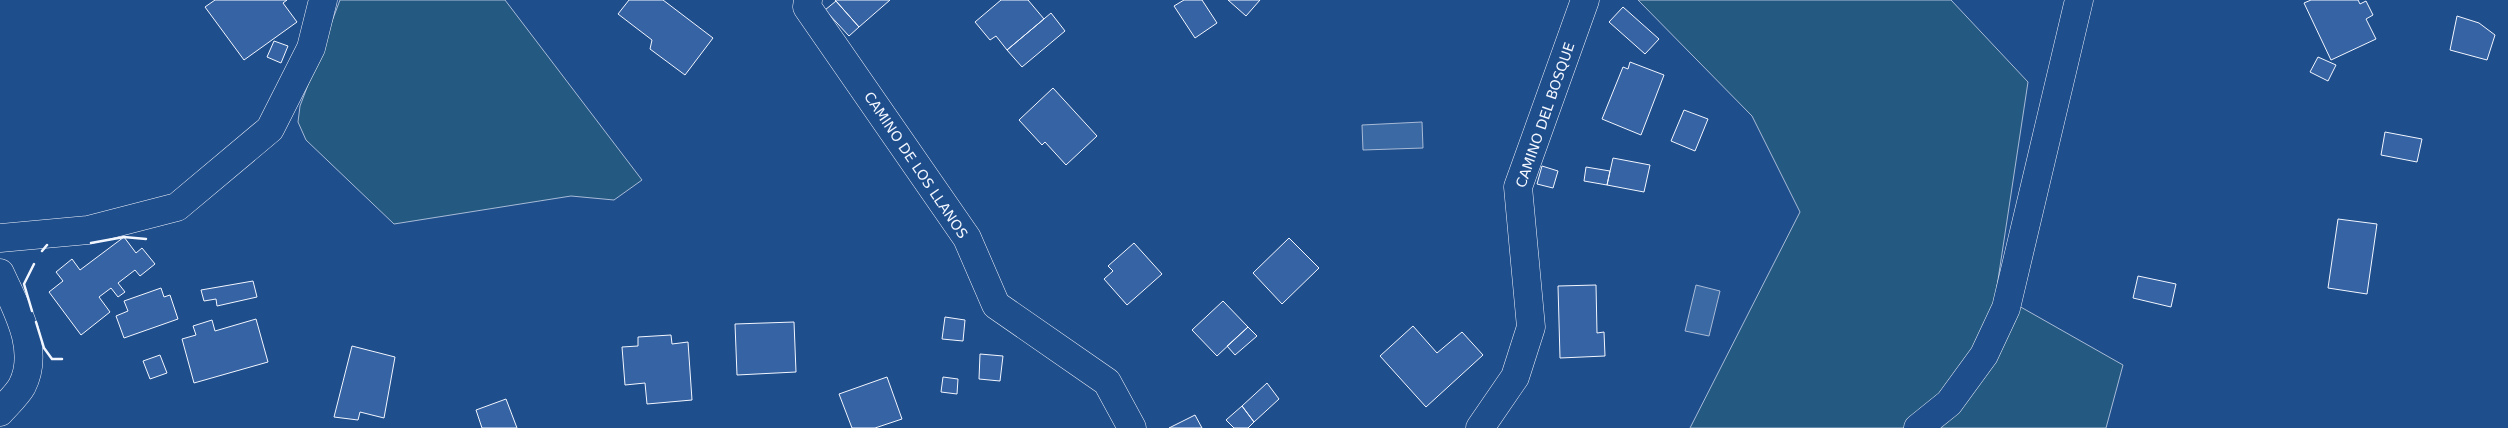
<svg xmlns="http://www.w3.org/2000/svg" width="2508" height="428" viewBox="0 0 2508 428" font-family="'DejaVu Sans',sans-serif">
	<rect width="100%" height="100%" fill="#1f4e8c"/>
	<path fill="#245a82" stroke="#a8bbd7" d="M 340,0 L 505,0 L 642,180 L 614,200 L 571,196 L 394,224 L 306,140 L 298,122 L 300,106 Z
		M 1638,0 L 1951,0 L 2028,82 L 1996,293 L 2123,365 L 2106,428 L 1690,428 L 1800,212 L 1752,116 Z"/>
	<path fill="#3b69a3" stroke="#a8bbd7" d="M 1422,122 L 1423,148 L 1363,150 L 1362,125 Z
		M 1696,285 L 1720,291 L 1709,336 L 1685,331 Z"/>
	<path fill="#3563a3" stroke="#f2f6ff" d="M 215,0 L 287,0 L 283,3 L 297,22 L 244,60 L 205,7 Z
		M 629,0 L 663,0 L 713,38 L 685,75 L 650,49 L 652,40 L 618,14 Z
		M 835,0 L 890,0 L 859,27 Z
		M 1001,0 L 1028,0 L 1044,19 L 1007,50 L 996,36 L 990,40 L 975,22 Z
		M 1184,0 L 1202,0 L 1217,23 L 1195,38 L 1174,6 Z
		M 1228,0 L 1260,0 L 1246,16 Z
		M 2311,0 L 2358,0 L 2360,4 L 2366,1 L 2373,15 L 2366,19 L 2376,39 L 2331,60 L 2304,3 Z
		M 836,1 L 859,27 L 849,36 L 825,10 Z
		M 1623,7 L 1659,39 L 1645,54 L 1609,22 Z
		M 1051,13 L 1065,31 L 1022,67 L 1007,50 Z
		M 2457,16 L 2479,23 L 2495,35 L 2487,60 L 2450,50 Z
		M 274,41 L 288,46 L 281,63 L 267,57 Z
		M 2318,57 L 2336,65 L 2328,81 L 2310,72 Z
		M 1630,62 L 1664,75 L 1641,135 L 1602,119 L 1623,67 L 1628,69 Z
		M 1053,88 L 1097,136 L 1066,165 L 1045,142 L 1042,145 L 1019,120 Z
		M 1684,110 L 1708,119 L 1695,151 L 1671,141 Z
		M 2385,132 L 2422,139 L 2417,162 L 2381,155 Z
		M 1613,158 L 1650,165 L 1644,192 L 1607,185 Z
		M 1542,166 L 1558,171 L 1553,188 L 1537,184 Z
		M 1586,167 L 1610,171 L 1607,185 L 1584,181 Z
		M 2338,219 L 2377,224 L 2367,294 L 2328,288 Z
		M 124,237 L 136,253 L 142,248 L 155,264 L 140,276 L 135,270 L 118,283 L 125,292 L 118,297 L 111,288 L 99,297 L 110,312 L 81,335 L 49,292 L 63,281 L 56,272 L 72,259 L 80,270 Z
		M 1289,238 L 1319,268 L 1282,304 L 1253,273 Z
		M 1134,243 L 1162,274 L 1127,305 L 1104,279 L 1113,271 L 1108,266 Z
		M 2138,276 L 2176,284 L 2171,307 L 2133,298 Z
		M 253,281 L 257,297 L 217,306 L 216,299 L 204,301 L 201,290 Z
		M 1596,285 L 1597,333 L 1604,332 L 1605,356 L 1560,358 L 1558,286 Z
		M 161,288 L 164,297 L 170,295 L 178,319 L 124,338 L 116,316 L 128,311 L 124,301 Z
		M 1223,301 L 1248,327 L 1217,356 L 1192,330 Z
		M 945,317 L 965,320 L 963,341 L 942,339 Z
		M 256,319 L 268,362 L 194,383 L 182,339 L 196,335 L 193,326 L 212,320 L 215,331 Z
		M 794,322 L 796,372 L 737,375 L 735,324 Z
		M 1413,326 L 1437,353 L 1462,332 L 1483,355 L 1426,407 L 1380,356 Z
		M 1248,327 L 1257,336 L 1235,355 L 1227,346 Z
		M 671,335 L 672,344 L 688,342 L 692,400 L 647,404 L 645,383 L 625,385 L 622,347 L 638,346 L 638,337 Z
		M 352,346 L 395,357 L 384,418 L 360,412 L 358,420 L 334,417 Z
		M 980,354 L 1003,356 L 1000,381 L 979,379 Z
		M 160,355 L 167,373 L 150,379 L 143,361 Z
		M 887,377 L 902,419 L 875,428 L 852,428 L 839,394 Z
		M 943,377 L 958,379 L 957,394 L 941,392 Z
		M 1267,383 L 1279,399 L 1254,422 L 1242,406 Z
		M 506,399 L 517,428 L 482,428 L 476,410 Z
		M 1242,406 L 1254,422 L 1248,428 L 1234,428 L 1226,420 Z
		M 1195,415 L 1202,428 L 1169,428 Z"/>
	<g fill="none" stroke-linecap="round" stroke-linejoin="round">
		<g stroke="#f2f6ff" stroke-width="29">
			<path id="minor" d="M 808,0 L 807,7 L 967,238 L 996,305 L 1107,382 L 1132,428
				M 0,238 L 88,230 L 177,207 L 270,129 L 311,48 L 323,0
				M 0,273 C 15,306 41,349 22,386 C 17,395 7,404 0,412
				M 1480,428 L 1515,377 L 1531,327 L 1518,187 L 1585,0"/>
		</g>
		<g stroke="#f2f6ff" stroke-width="29">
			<path id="highway" d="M 1918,428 L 1949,403 L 1984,355 L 2006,308 L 2079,0"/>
		</g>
		<use href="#minor" stroke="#1f4e8c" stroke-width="28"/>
		<use href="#highway" stroke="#1f4e8c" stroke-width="28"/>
		<path stroke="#f2f6ff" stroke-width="2.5" d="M 91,243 L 124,237 L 146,239
			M 42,251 L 47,245
			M 32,311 L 24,284 L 34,264
			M 36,322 L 44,348 L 52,359 L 62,359"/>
	</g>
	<g text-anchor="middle" stroke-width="4" stroke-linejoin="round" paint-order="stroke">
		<g font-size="14" fill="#f2f6ff" stroke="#1f4e8c">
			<text transform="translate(1545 115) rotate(-71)" y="5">CAMINO DEL BOSQUE</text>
			<text transform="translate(916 165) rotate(56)" y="5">CAMINO DE LOS LLANOS</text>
		</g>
	</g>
</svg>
